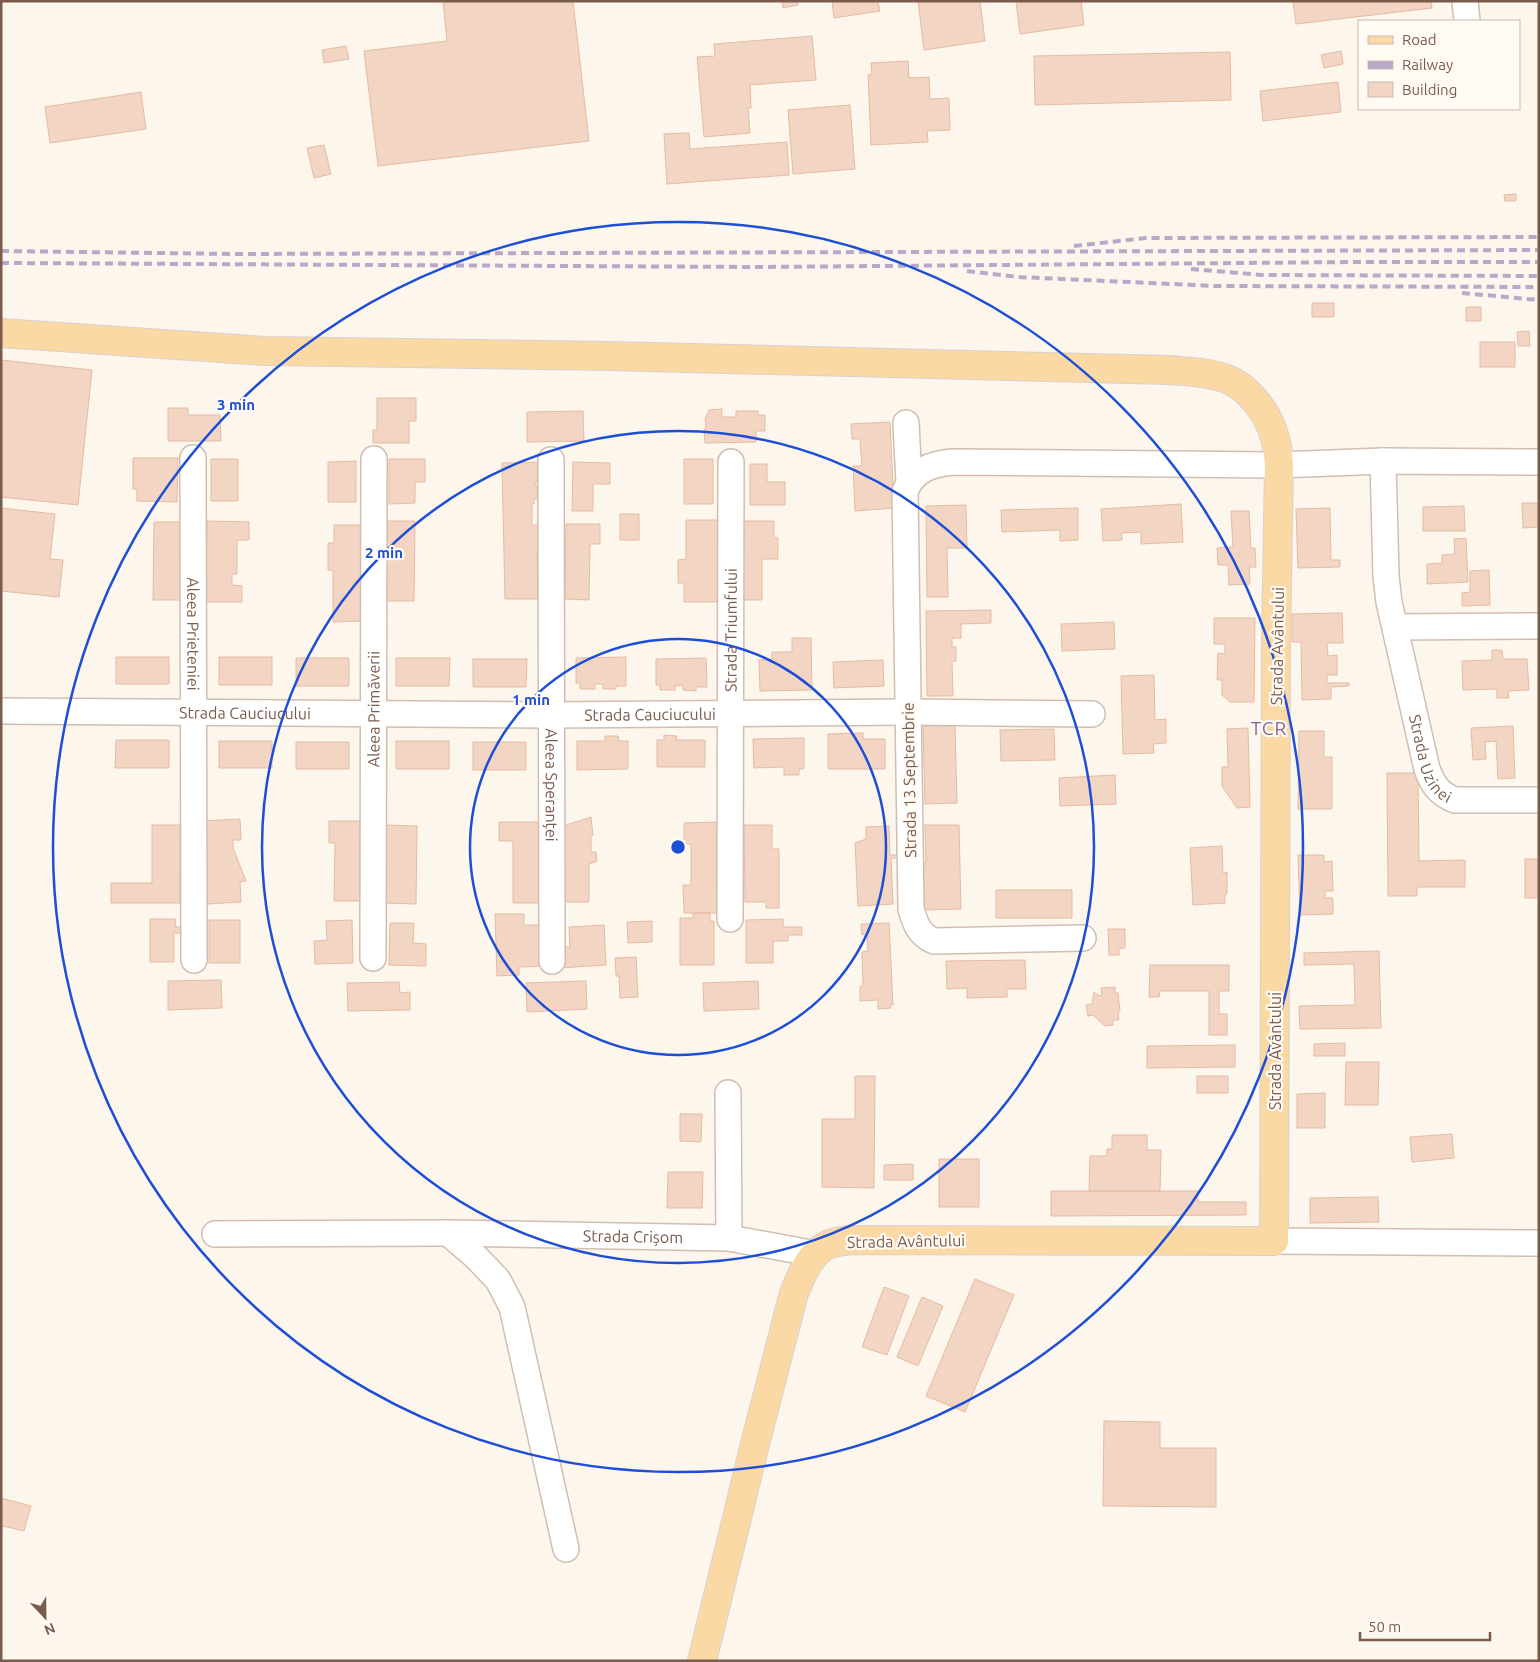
<svg xmlns="http://www.w3.org/2000/svg" width="1540" height="1662" viewBox="0 0 1540 1662" font-family="Ubuntu,sans-serif">
	<rect width="100%" height="100%" fill="#fdf6ec"/>
	<path fill="#f3d5c3" stroke="#e6bba3" d="M 443,1 L 573,1 L 589,141 L 378,166 L 364,51 L 447,41 Z
		M 782,1 L 798,1 L 798,5 L 783,8 Z
		M 832,1 L 878,1 L 880,11 L 834,18 Z
		M 918,1 L 980,1 L 985,41 L 924,50 Z
		M 1016,1 L 1081,1 L 1084,25 L 1020,34 Z
		M 1293,1 L 1431,1 L 1432,8 L 1296,24 Z
		M 812,36 L 816,80 L 750,85 L 751,108 L 748,108 L 750,133 L 704,137 L 697,57 L 715,56 L 714,44 Z
		M 346,46 L 349,59 L 324,63 L 322,50 Z
		M 1341,51 L 1343,64 L 1324,68 L 1321,55 Z
		M 1230,52 L 1231,100 L 1035,105 L 1034,56 Z
		M 908,61 L 909,78 L 929,77 L 930,99 L 949,98 L 950,130 L 927,131 L 928,142 L 871,145 L 868,75 L 872,74 L 871,63 Z
		M 1338,82 L 1341,112 L 1263,121 L 1260,91 Z
		M 141,92 L 146,129 L 50,143 L 45,107 Z
		M 850,105 L 855,169 L 793,174 L 788,110 Z
		M 689,133 L 690,149 L 787,142 L 789,175 L 667,184 L 664,134 Z
		M 324,145 L 331,174 L 314,178 L 307,148 Z
		M 1516,194 L 1516,201 L 1505,201 L 1504,195 Z
		M 1312,303 L 1334,303 L 1334,317 L 1312,317 Z
		M 1466,307 L 1481,307 L 1481,321 L 1466,321 Z
		M 1529,331 L 1530,346 L 1518,346 L 1517,332 Z
		M 1480,342 L 1515,342 L 1515,367 L 1480,367 Z
		M 1,360 L 92,370 L 78,505 L 1,497 Z
		M 377,398 L 416,398 L 416,421 L 409,421 L 409,443 L 373,443 L 373,430 L 377,430 Z
		M 168,408 L 188,408 L 188,415 L 220,415 L 221,441 L 168,441 Z
		M 722,409 L 722,417 L 736,417 L 736,411 L 758,411 L 758,415 L 765,415 L 765,431 L 756,431 L 756,442 L 705,443 L 704,431 L 706,427 L 705,419 L 709,410 Z
		M 583,411 L 584,441 L 527,442 L 527,412 Z
		M 890,422 L 894,508 L 855,511 L 853,466 L 862,466 L 860,439 L 852,439 L 851,424 Z
		M 133,458 L 178,458 L 177,502 L 137,501 L 137,489 L 133,489 Z
		M 211,459 L 238,459 L 238,501 L 211,501 Z
		M 389,459 L 425,459 L 425,482 L 415,482 L 415,503 L 389,504 Z
		M 684,459 L 713,459 L 713,504 L 684,504 Z
		M 356,461 L 356,502 L 328,502 L 328,462 Z
		M 541,462 L 541,482 L 535,483 L 535,486 L 537,486 L 538,499 L 534,499 L 534,504 L 532,504 L 532,525 L 538,525 L 539,544 L 546,552 L 537,552 L 538,599 L 505,599 L 502,463 Z
		M 573,462 L 610,463 L 610,484 L 593,484 L 593,511 L 572,511 Z
		M 750,464 L 767,464 L 767,482 L 785,482 L 785,505 L 750,505 Z
		M 1522,503 L 1539,503 L 1539,527 L 1523,528 Z
		M 1181,504 L 1183,542 L 1141,544 L 1141,532 L 1122,533 L 1122,540 L 1103,541 L 1101,509 Z
		M 966,505 L 967,548 L 947,548 L 948,597 L 927,597 L 926,506 Z
		M 1464,506 L 1465,531 L 1423,531 L 1423,507 Z
		M 1,508 L 55,514 L 50,559 L 63,560 L 59,597 L 1,591 Z
		M 1078,508 L 1078,540 L 1060,541 L 1060,530 L 1002,532 L 1001,510 Z
		M 1330,508 L 1331,560 L 1340,560 L 1340,567 L 1298,568 L 1296,509 Z
		M 1231,511 L 1249,511 L 1251,548 L 1255,548 L 1256,567 L 1249,567 L 1250,584 L 1229,585 L 1228,565 L 1218,565 L 1217,548 L 1233,547 Z
		M 620,514 L 639,514 L 639,540 L 620,540 Z
		M 686,520 L 718,520 L 725,580 L 718,580 L 718,602 L 684,602 L 684,583 L 678,583 L 678,560 L 686,559 Z
		M 207,521 L 249,522 L 249,540 L 237,540 L 237,574 L 232,574 L 232,585 L 242,586 L 242,602 L 206,602 Z
		M 385,521 L 415,521 L 414,601 L 384,601 Z
		M 736,521 L 774,521 L 774,538 L 778,538 L 778,559 L 762,559 L 762,600 L 743,600 Z
		M 154,522 L 183,522 L 182,600 L 153,600 Z
		M 566,524 L 600,524 L 600,544 L 590,544 L 589,600 L 565,599 Z
		M 334,525 L 361,525 L 362,621 L 333,622 L 333,570 L 328,570 L 328,543 L 334,543 Z
		M 1466,538 L 1468,582 L 1427,584 L 1427,564 L 1442,563 L 1442,555 L 1455,554 L 1454,539 Z
		M 1489,570 L 1490,605 L 1462,606 L 1462,593 L 1470,592 L 1470,571 Z
		M 991,610 L 991,623 L 961,624 L 961,638 L 952,638 L 952,647 L 956,647 L 956,661 L 952,661 L 953,696 L 927,696 L 926,611 Z
		M 1342,613 L 1343,643 L 1327,643 L 1328,656 L 1337,655 L 1337,675 L 1327,675 L 1327,683 L 1349,683 L 1349,686 L 1331,687 L 1331,699 L 1302,700 L 1301,642 L 1292,642 L 1292,614 Z
		M 1214,618 L 1255,618 L 1254,702 L 1230,702 L 1222,695 L 1222,680 L 1217,680 L 1218,653 L 1225,654 L 1225,644 L 1214,644 Z
		M 1114,622 L 1115,649 L 1062,651 L 1061,624 Z
		M 792,638 L 811,638 L 812,690 L 760,691 L 759,660 L 772,659 L 772,652 L 792,652 Z
		M 1492,650 L 1502,650 L 1503,659 L 1527,659 L 1529,690 L 1508,691 L 1509,698 L 1497,698 L 1497,689 L 1463,690 L 1462,661 L 1492,660 Z
		M 116,657 L 169,657 L 169,684 L 116,684 Z
		M 219,657 L 272,657 L 272,685 L 219,685 Z
		M 626,657 L 626,686 L 616,686 L 616,689 L 603,689 L 603,684 L 595,684 L 595,689 L 580,689 L 580,683 L 576,683 L 576,658 Z
		M 296,658 L 349,658 L 349,686 L 296,686 Z
		M 396,658 L 450,658 L 449,686 L 396,686 Z
		M 706,658 L 707,687 L 696,687 L 696,691 L 683,690 L 683,685 L 675,686 L 675,690 L 660,690 L 660,685 L 656,685 L 656,659 Z
		M 473,659 L 527,659 L 526,687 L 473,687 Z
		M 883,660 L 884,686 L 834,688 L 833,662 Z
		M 1154,675 L 1155,720 L 1166,719 L 1166,743 L 1153,744 L 1154,753 L 1123,754 L 1121,676 Z
		M 955,725 L 957,803 L 925,804 L 923,726 Z
		M 1513,726 L 1515,778 L 1498,779 L 1496,741 L 1485,742 L 1486,759 L 1473,760 L 1471,728 Z
		M 1248,728 L 1250,807 L 1237,808 L 1222,786 L 1222,767 L 1228,767 L 1227,729 Z
		M 1054,729 L 1055,760 L 1001,761 L 1000,730 Z
		M 1299,731 L 1324,731 L 1324,757 L 1332,757 L 1332,809 L 1298,809 Z
		M 863,733 L 863,739 L 885,739 L 885,769 L 828,769 L 828,734 Z
		M 664,735 L 677,736 L 676,740 L 705,740 L 705,767 L 657,767 L 657,740 L 664,740 Z
		M 605,736 L 618,736 L 619,741 L 628,741 L 628,769 L 577,770 L 577,741 L 605,741 Z
		M 804,738 L 804,769 L 799,769 L 799,775 L 784,775 L 784,767 L 754,768 L 753,739 Z
		M 116,740 L 169,740 L 169,768 L 115,768 Z
		M 219,741 L 272,741 L 272,768 L 219,768 Z
		M 396,741 L 449,741 L 449,769 L 396,769 Z
		M 296,742 L 349,742 L 349,769 L 296,769 Z
		M 473,742 L 526,742 L 526,770 L 473,770 Z
		M 1387,773 L 1418,773 L 1419,861 L 1465,860 L 1465,887 L 1417,887 L 1417,896 L 1388,896 Z
		M 1115,775 L 1116,804 L 1060,806 L 1059,778 Z
		M 591,817 L 593,835 L 591,836 L 591,852 L 596,852 L 597,861 L 589,864 L 589,902 L 562,902 L 563,826 Z
		M 240,819 L 241,840 L 233,840 L 233,848 L 246,881 L 240,882 L 241,902 L 207,904 L 203,821 Z
		M 329,821 L 360,821 L 360,901 L 334,901 L 335,843 L 329,843 Z
		M 499,822 L 540,822 L 540,903 L 513,903 L 513,841 L 499,841 Z
		M 718,822 L 726,861 L 718,861 L 718,913 L 684,913 L 683,885 L 691,885 L 691,844 L 684,844 L 684,823 Z
		M 152,825 L 180,825 L 180,903 L 111,903 L 111,883 L 152,883 Z
		M 386,825 L 417,826 L 416,904 L 385,903 Z
		M 744,825 L 772,825 L 772,849 L 779,849 L 779,908 L 766,908 L 766,902 L 745,902 Z
		M 925,825 L 959,825 L 961,909 L 921,910 L 917,863 L 926,863 Z
		M 889,826 L 890,855 L 899,855 L 899,858 L 891,858 L 893,904 L 858,906 L 855,843 L 866,839 L 866,827 Z
		M 1222,846 L 1223,873 L 1227,872 L 1227,894 L 1225,895 L 1225,903 L 1193,905 L 1190,848 Z
		M 1298,855 L 1324,855 L 1324,862 L 1332,861 L 1333,891 L 1325,891 L 1325,898 L 1333,898 L 1333,914 L 1300,915 Z
		M 1525,859 L 1539,859 L 1539,898 L 1525,898 Z
		M 996,890 L 1072,890 L 1072,918 L 996,918 Z
		M 693,913 L 710,913 L 710,921 L 714,921 L 714,965 L 680,965 L 680,918 L 693,918 Z
		M 495,914 L 524,914 L 524,925 L 542,925 L 543,966 L 519,967 L 519,975 L 497,976 Z
		M 150,919 L 175,919 L 176,927 L 181,927 L 181,933 L 174,933 L 174,962 L 150,962 Z
		M 783,919 L 783,927 L 802,927 L 802,935 L 788,935 L 788,941 L 773,941 L 773,963 L 746,963 L 746,920 Z
		M 209,920 L 240,920 L 240,963 L 209,963 Z
		M 352,920 L 353,963 L 315,964 L 314,941 L 327,940 L 326,921 Z
		M 652,921 L 652,942 L 628,943 L 627,922 Z
		M 390,923 L 414,923 L 413,943 L 426,944 L 426,966 L 389,965 Z
		M 889,923 L 893,1005 L 891,1004 L 891,1008 L 878,1009 L 878,1000 L 860,1001 L 860,987 L 863,985 L 862,952 L 868,951 L 867,934 L 862,935 L 861,924 Z
		M 604,925 L 606,965 L 560,968 L 559,947 L 570,947 L 569,927 Z
		M 1108,929 L 1125,929 L 1125,948 L 1119,949 L 1119,955 L 1109,955 Z
		M 1379,951 L 1381,1028 L 1300,1029 L 1299,1006 L 1355,1005 L 1354,964 L 1304,965 L 1304,953 Z
		M 636,957 L 638,997 L 620,998 L 619,976 L 616,976 L 615,958 Z
		M 1025,960 L 1026,989 L 1007,989 L 1007,997 L 967,998 L 967,988 L 947,989 L 946,961 Z
		M 1150,965 L 1229,965 L 1229,991 L 1219,991 L 1219,1014 L 1227,1014 L 1227,1035 L 1209,1035 L 1209,991 L 1160,991 L 1159,997 L 1149,997 Z
		M 221,980 L 222,1008 L 168,1010 L 168,981 Z
		M 586,981 L 587,1009 L 527,1012 L 526,983 Z
		M 758,981 L 759,1009 L 704,1011 L 703,983 Z
		M 399,982 L 400,993 L 410,992 L 410,1010 L 348,1011 L 347,983 Z
		M 1115,987 L 1115,993 L 1118,993 L 1120,1011 L 1118,1012 L 1119,1020 L 1113,1020 L 1113,1025 L 1105,1026 L 1093,1015 L 1088,1016 L 1086,1005 L 1092,1004 L 1094,992 L 1099,996 L 1102,995 L 1101,988 Z
		M 1345,1043 L 1345,1056 L 1314,1056 L 1314,1044 Z
		M 1235,1045 L 1235,1067 L 1147,1068 L 1147,1046 Z
		M 1346,1062 L 1379,1062 L 1378,1105 L 1345,1105 Z
		M 855,1076 L 875,1076 L 874,1188 L 822,1187 L 822,1119 L 855,1119 Z
		M 1197,1076 L 1228,1076 L 1228,1093 L 1197,1093 Z
		M 1325,1093 L 1325,1128 L 1297,1128 L 1297,1094 Z
		M 680,1114 L 702,1114 L 701,1142 L 680,1141 Z
		M 1452,1134 L 1454,1158 L 1412,1162 L 1410,1137 Z
		M 1112,1135 L 1147,1135 L 1147,1150 L 1161,1150 L 1160,1191 L 1089,1191 L 1090,1156 L 1107,1156 L 1107,1149 L 1112,1149 Z
		M 939,1159 L 979,1159 L 979,1207 L 939,1207 Z
		M 913,1164 L 913,1180 L 884,1180 L 884,1165 Z
		M 668,1172 L 703,1172 L 702,1208 L 667,1208 Z
		M 1051,1191 L 1198,1191 L 1198,1202 L 1246,1202 L 1246,1215 L 1051,1216 Z
		M 1378,1197 L 1379,1222 L 1310,1223 L 1310,1198 Z
		M 975,1279 L 1014,1295 L 965,1412 L 926,1396 Z
		M 884,1287 L 909,1296 L 887,1355 L 862,1347 Z
		M 922,1297 L 943,1306 L 918,1366 L 897,1357 Z
		M 1104,1421 L 1160,1422 L 1160,1448 L 1216,1448 L 1216,1507 L 1103,1506 Z
		M 1,1498 L 31,1506 L 24,1531 L 3,1526 L 1,1533 Z"/>
	<g fill="none" stroke-linecap="round" stroke-linejoin="round">
		<g stroke="#d1beb0" stroke-width="28">
			<g id="minor">
				<path d="M 1465,1 L 1467,21"/>
				<path d="M 906,423 L 909,483"/>
				<path id="s1" d="M 193,458 L 194,960"/>
				<path id="s2" d="M 551,460 L 552,961"/>
				<path id="s3" d="M 1383,461 L 1386,576 L 1389,602 L 1427,769 C 1433,785 1439,794 1455,800 L 1539,800"/>
				<path d="M 1396,627 L 1539,626"/>
				<path id="s4" d="M 1,711 L 552,715 L 908,712 L 1092,714"/>
				<path id="s5" d="M 730,919 L 731,462"/>
				<path d="M 1083,938 L 934,941 C 919,935 915,923 911,909 L 905,491 C 914,470 931,464 952,462 L 1279,465 L 1383,461 L 1539,462"/>
				<path id="s6" d="M 373,958 L 374,459"/>
				<path d="M 728,1093 L 729,1238"/>
				<path d="M 448,1233 L 475,1256 L 498,1280 L 512,1307 L 566,1549"/>
				<path id="s7" d="M 215,1234 L 448,1233 L 729,1238 L 816,1254"/>
				<path d="M 1274,1241 L 1539,1243"/>
			</g>
		</g>
		<g stroke="#dad1cd" stroke-width="30">
			<path id="major" d="M 1,333 L 265,351 L 609,356 L 1169,370 C 1189,372 1209,372 1227,379 C 1250,388 1269,415 1275,438 C 1278,446 1278,456 1279,465 L 1276,640 L 1274,1241 L 853,1240 C 846,1241 839,1241 833,1243 C 811,1249 802,1274 794,1293 L 756,1440 L 702,1661"/>
		</g>
		<use href="#minor" stroke="#fff" stroke-width="25"/>
		<use href="#major" stroke="#fbd9a5" stroke-width="28"/>
		<path stroke="#b9a8c9" stroke-width="4" stroke-dasharray="8 5" stroke-linecap="butt" d="M 1074,246 L 1146,238 L 1539,237
			M 1,251 L 235,254 L 1539,250
			M 1,263 L 759,267 L 1358,262 L 1539,262
			M 1191,269 L 1262,275 L 1539,276
			M 967,271 L 1018,277 L 1216,286 L 1539,287
			M 1462,293 L 1539,300"/>
	</g>
	<g fill="none" stroke="#1d4ed8" stroke-width="2.5">
		<circle cx="678" cy="847" r="208"/>
		<circle cx="678" cy="847" r="416"/>
		<circle cx="678" cy="847" r="625"/>
	</g>
	<g text-anchor="middle" stroke-width="4.5" stroke-linejoin="round" paint-order="stroke">
		<g font-size="16" fill="#7a5c4d" stroke="#fffaf3">
			<text dy="6" stroke="none"><textPath href="#s5" startOffset="289">Strada Triumfului</textPath></text>
			<text dy="6" stroke="none"><textPath href="#s1" startOffset="176">Aleea Prieteniei</textPath></text>
			<text transform="translate(1277 646) rotate(-89)" y="6">Strada Avântului</text>
			<text dy="6" stroke="none"><textPath href="#s6" startOffset="249">Aleea Primăverii</textPath></text>
			<text dy="6" stroke="none"><textPath href="#s4" startOffset="244">Strada Cauciucului</textPath></text>
			<text dy="6" stroke="none"><textPath href="#s4" startOffset="649">Strada Cauciucului</textPath></text>
			<text dy="6" stroke="none"><textPath href="#s3" startOffset="304">Strada Uzinei</textPath></text>
			<text transform="translate(909 780) rotate(-91)" y="6">Strada 13 Septembrie</text>
			<text dy="6" stroke="none"><textPath href="#s2" startOffset="325">Aleea Speranței</textPath></text>
			<text transform="translate(1275 1051) rotate(-90)" y="6">Strada Avântului</text>
			<text dy="6" stroke="none"><textPath href="#s7" startOffset="418">Strada Crișom</textPath></text>
			<text transform="translate(906 1241) rotate(-1)" y="6">Strada Avântului</text>
		</g>
		<g font-size="19" letter-spacing="1" fill="#846695" stroke="#fffaf3">
			<text x="1269" y="735">TCR</text>
		</g>
	</g>
	<circle cx="678" cy="847" r="8" fill="#1d4ed8" stroke="#fffaf3" stroke-width="2.5"/>
	<g font-size="15" text-anchor="middle" font-weight="bold" fill="#1d4ed8" stroke="#fffaf3" stroke-width="4.5" stroke-linejoin="round" paint-order="stroke">
		<text x="236" y="410">3 min</text>
		<text x="384" y="558">2 min</text>
		<text x="531" y="705">1 min</text>
	</g>
	<rect width="1540" height="1662" fill="none" stroke="#7a5c4d" stroke-width="5"/>
	<rect x="1358" y="20" width="162" height="90" fill="#fffaf3" stroke="#cabbb1"/>
	<rect x="1368" y="36" width="25" height="8" fill="#fbd9a5" stroke="#cabbb1"/>
	<text x="1402" y="45" font-size="15" fill="#7a5c4d">Road</text>
	<rect x="1368" y="61" width="25" height="8" fill="#b9a8c9" stroke="#cabbb1"/>
	<text x="1402" y="70" font-size="15" fill="#7a5c4d">Railway</text>
	<rect x="1368" y="82" width="25" height="15" fill="#f3d5c3" stroke="#cabbb1"/>
	<text x="1402" y="95" font-size="15" fill="#7a5c4d">Building</text>
	<g transform="translate(45 1617) rotate(158)" stroke="#fffaf3" stroke-width="4" paint-order="stroke">
	<path d="M0-4L9 19L0 12L-9 19Z" fill="#7a5c4d"/>
	<text y="-8" font-size="14" font-weight="bold" text-anchor="middle" fill="#7a5c4d">N</text>
	</g>
	<path d="M1360 1632v8h130v-8" fill="none" stroke="#7a5c4d" stroke-width="2.5"/>
	<text x="1368" y="1632" font-size="15" fill="#7a5c4d" stroke="#fffaf3" stroke-width="4" paint-order="stroke">50 m</text>
</svg>
